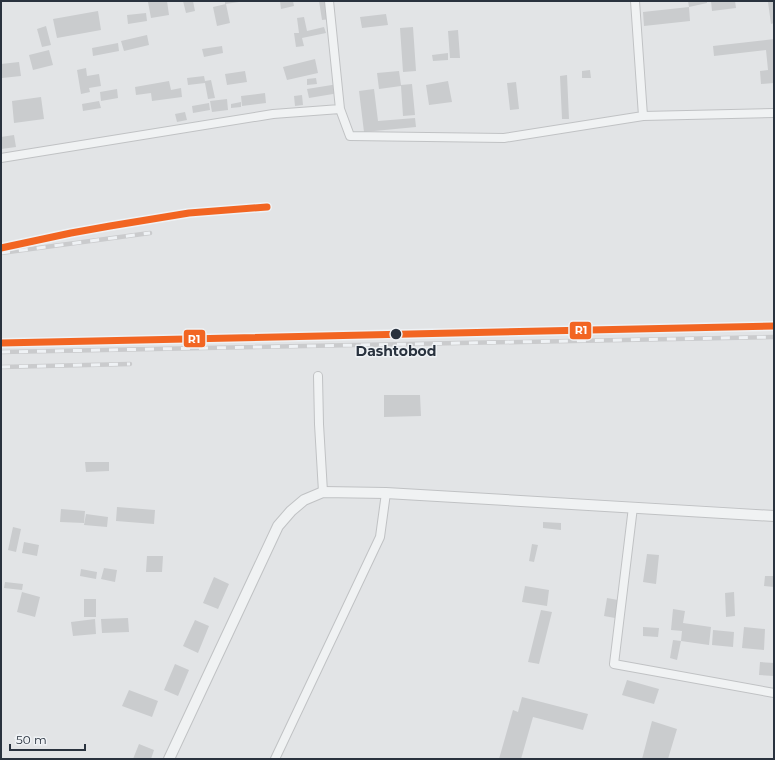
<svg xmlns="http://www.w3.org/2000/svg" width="775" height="760" viewBox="0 0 775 760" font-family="Montserrat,sans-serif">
	<rect width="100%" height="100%" fill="#e2e4e6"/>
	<path fill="#caccce" d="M 156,1 L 167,1 L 169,15 L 151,18 L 148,2 Z
		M 183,1 L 193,1 L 195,11 L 186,13 Z
		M 225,1 L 239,1 L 239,2 L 225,4 Z
		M 280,1 L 293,1 L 294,6 L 281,9 Z
		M 319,1 L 326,1 L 330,19 L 322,20 Z
		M 688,1 L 707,1 L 707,3 L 689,7 Z
		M 711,1 L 735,1 L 736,8 L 712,11 Z
		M 774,1 L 774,23 L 771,24 L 768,2 Z
		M 226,4 L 230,23 L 217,26 L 213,7 Z
		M 689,7 L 690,21 L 644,26 L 643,12 Z
		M 98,11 L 101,30 L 57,38 L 53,19 Z
		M 146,13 L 147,21 L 128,24 L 127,15 Z
		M 386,14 L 388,25 L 362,28 L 360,17 Z
		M 304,17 L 307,31 L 324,27 L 326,33 L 302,38 L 304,46 L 296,47 L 294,33 L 299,33 L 297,18 Z
		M 46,26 L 51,45 L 42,47 L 37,29 Z
		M 413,27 L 416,71 L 403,72 L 400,28 Z
		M 458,30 L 460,58 L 450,58 L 448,31 Z
		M 147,35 L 149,45 L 124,51 L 121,41 Z
		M 774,39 L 774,83 L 761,84 L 760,71 L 768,70 L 766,50 L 714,56 L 713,46 Z
		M 118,43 L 119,51 L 93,56 L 92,48 Z
		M 222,46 L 223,53 L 204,57 L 202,49 Z
		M 49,50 L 53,65 L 33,70 L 29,55 Z
		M 448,53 L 448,60 L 433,61 L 432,55 Z
		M 315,59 L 318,73 L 287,80 L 283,67 Z
		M 19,62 L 21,76 L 2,78 L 1,64 Z
		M 86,68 L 87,76 L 99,74 L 101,86 L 89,88 L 90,92 L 81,94 L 77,70 Z
		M 590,70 L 591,78 L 582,78 L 582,71 Z
		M 245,71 L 247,82 L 227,85 L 225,74 Z
		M 399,71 L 401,85 L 412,84 L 415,115 L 403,116 L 401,86 L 379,89 L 377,73 Z
		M 567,75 L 569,119 L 562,119 L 560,76 Z
		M 204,76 L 205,81 L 211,80 L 215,98 L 208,99 L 205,83 L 188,85 L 187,78 Z
		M 316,78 L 317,84 L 307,85 L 307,79 Z
		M 169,81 L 171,90 L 181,88 L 182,97 L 152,101 L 151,93 L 136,95 L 135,87 Z
		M 448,81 L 452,102 L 429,105 L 426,85 Z
		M 516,82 L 519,109 L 510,110 L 507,83 Z
		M 338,84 L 339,93 L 309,98 L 307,89 Z
		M 117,89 L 118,98 L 101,101 L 100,92 Z
		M 374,89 L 378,121 L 415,118 L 416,127 L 364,132 L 359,91 Z
		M 265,93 L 266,103 L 242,106 L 241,96 Z
		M 302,95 L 303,105 L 295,106 L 294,96 Z
		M 41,97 L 44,119 L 14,123 L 12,101 Z
		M 227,99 L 228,110 L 212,112 L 210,101 Z
		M 99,101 L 101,108 L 83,111 L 82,104 Z
		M 241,102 L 241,107 L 231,108 L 231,104 Z
		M 209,103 L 210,110 L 193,113 L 192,106 Z
		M 185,112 L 187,120 L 177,122 L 175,114 Z
		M 14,135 L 16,147 L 1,149 L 1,137 Z
		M 384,395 L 420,395 L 421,416 L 384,417 Z
		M 85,462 L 109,462 L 109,471 L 86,472 Z
		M 117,507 L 155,510 L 154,524 L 116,521 Z
		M 61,509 L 85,511 L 84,523 L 60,522 Z
		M 86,514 L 108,517 L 107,527 L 84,525 Z
		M 543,522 L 561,523 L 561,530 L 543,528 Z
		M 13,527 L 21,529 L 16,552 L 8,550 Z
		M 24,542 L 39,545 L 37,556 L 22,553 Z
		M 532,544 L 538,545 L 534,562 L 529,561 Z
		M 647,554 L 659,555 L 656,584 L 643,582 Z
		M 147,556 L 163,556 L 162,572 L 146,572 Z
		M 104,568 L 117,570 L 115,582 L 101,579 Z
		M 81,569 L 97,572 L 96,579 L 80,576 Z
		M 765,576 L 774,576 L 774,587 L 764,586 Z
		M 214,577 L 229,584 L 218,609 L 203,603 Z
		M 5,582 L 23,584 L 22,590 L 4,588 Z
		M 525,586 L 549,590 L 547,606 L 522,602 Z
		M 22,592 L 40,597 L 35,617 L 17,612 Z
		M 734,592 L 735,616 L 726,617 L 725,593 Z
		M 607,598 L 618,600 L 615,618 L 604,616 Z
		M 84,599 L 96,599 L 96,617 L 84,617 Z
		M 673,609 L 685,611 L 683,623 L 711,627 L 709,645 L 681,641 L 682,631 L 671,630 Z
		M 541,610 L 552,612 L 539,664 L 528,662 Z
		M 128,618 L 129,632 L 102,633 L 101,619 Z
		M 95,619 L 96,634 L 73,636 L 71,622 Z
		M 195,620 L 209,626 L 198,653 L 183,646 Z
		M 643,627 L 659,628 L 658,637 L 643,636 Z
		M 744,627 L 765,629 L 764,650 L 742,648 Z
		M 713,630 L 734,632 L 733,647 L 712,645 Z
		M 673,640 L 681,641 L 677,660 L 670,658 Z
		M 760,662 L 774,663 L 774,676 L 759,675 Z
		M 175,664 L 189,670 L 178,696 L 164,690 Z
		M 627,680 L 659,689 L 654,704 L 622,695 Z
		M 129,690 L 158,701 L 152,717 L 122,706 Z
		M 522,697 L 588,714 L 583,730 L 533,717 L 521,759 L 499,759 L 513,710 L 518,712 Z
		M 652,721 L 677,729 L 668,759 L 642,759 Z
		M 139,744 L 154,750 L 151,759 L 133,759 Z"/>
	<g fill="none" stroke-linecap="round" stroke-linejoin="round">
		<g stroke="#c0c2c4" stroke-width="10">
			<path id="minor" d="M 329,1 L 340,109 L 350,136 L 504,138 L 643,116
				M 635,1 L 643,116 L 774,113
				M 1,158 L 273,114 L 340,109
				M 318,376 L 319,424 L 323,492
				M 633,507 L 614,664 L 774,693
				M 275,759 L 380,537 L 386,493"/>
		</g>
		<g stroke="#c0c2c4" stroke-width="12">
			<path id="tertiary" d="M 169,759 L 278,526 L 291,511 L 304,500 L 323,492 L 386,493 L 774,516"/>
		</g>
		<use href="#minor" stroke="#f0f2f3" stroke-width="8"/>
		<use href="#tertiary" stroke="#f0f2f3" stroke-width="10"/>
		<g stroke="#cacbcd" stroke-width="4.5">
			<path id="rail" d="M 1,248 L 71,233 L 110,226 L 189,213 L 267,207
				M 1,253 L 150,233
				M 1,352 L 774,337
				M 1,367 L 130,364"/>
		</g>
		<use href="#rail" stroke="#eff2f5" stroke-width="3" stroke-dasharray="9" stroke-linecap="butt"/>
		<g stroke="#eff2f5" stroke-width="10">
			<path id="rail-1" d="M 1,248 L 71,233 L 110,226 L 189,213 L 267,207
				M 1,343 L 774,326"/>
		</g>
		<use href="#rail-1" stroke="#f26522" stroke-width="7"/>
	</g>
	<circle fill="#29323e" stroke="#eff2f5" stroke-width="1.5" cx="396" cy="334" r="6"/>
	<g text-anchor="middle" stroke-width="3" stroke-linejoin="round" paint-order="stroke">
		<g font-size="14" font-weight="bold" fill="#29323e" stroke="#eff2f5">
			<text x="396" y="356">Dashtobod</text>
		</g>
	</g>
	<g stroke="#eff2f5" stroke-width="1.5">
		<rect x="569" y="321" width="23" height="19" rx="4" fill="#f26522"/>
		<rect x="183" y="329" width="23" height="19" rx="4" fill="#f26522"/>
	</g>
	<g font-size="11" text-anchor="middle" font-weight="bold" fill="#fff">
		<text x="581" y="334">R1</text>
		<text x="194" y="343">R1</text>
	</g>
	<rect width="775" height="760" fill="none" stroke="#29323e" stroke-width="4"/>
	<path d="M10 744v6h75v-6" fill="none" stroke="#29323e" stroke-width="2"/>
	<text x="16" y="744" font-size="12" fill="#29323e" stroke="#eff2f5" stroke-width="3" paint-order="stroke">50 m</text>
</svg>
